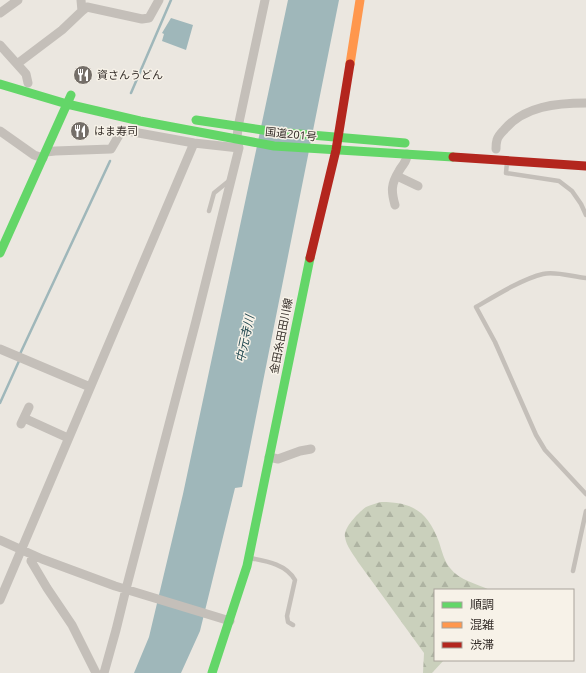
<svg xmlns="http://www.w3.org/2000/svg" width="586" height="673" viewBox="0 0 586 673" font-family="'Noto Sans','Noto Sans JP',sans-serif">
	<defs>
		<pattern id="forest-firs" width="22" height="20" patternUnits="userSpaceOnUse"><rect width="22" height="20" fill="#cad0bc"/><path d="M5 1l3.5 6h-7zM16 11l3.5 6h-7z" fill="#aeb3a2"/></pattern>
	</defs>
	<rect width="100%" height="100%" fill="#ebe7e0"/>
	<path fill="url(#forest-firs)" d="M 381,502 C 413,502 428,512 439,542 C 442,551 444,561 450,568 C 459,580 477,584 490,590 L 435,590 L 435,660 L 444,660 L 432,673 L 423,673 L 424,653 L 358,562 C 354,555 346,546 345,537 C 343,528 359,512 366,507 C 371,505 376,503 381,502 Z"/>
	<path fill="#9fb7ba" d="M 288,0 L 339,0 L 242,487 L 235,488 L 200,631 L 181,673 L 134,673 L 149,637 L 183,494 Z
		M 171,18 L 193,25 L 186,50 L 162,41 L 164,34 L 162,33 Z"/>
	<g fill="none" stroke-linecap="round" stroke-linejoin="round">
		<path stroke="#9fb7ba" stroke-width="2.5" d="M 131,93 L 171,0
			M 20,354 L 110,161
			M 0,403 L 19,361 L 18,359"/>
		<path stroke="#c4bfb9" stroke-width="4.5" d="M 507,162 L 506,173 L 559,181 L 572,191 L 581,204 L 586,215
			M 209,211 L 214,193 L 230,180
			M 586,278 C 573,277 556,271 543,274 C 522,279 495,296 476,307 L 495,342 L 536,435 L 545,450 L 586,494
			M 250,558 C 266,561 286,564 295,580 L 287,616 L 288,622 L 293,625
			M 573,571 L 586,511"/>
		<path stroke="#c4bfb9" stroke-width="9" d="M 82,11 L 87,7 L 142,19 L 149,18 L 159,0
			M 0,13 L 18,0
			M 0,45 L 26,74 L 28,83
			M 17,64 L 62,30 L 82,11 L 81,0
			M 0,131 L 34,155 L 43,158
			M 496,149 C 496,146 496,143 497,140 C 498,136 501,133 504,130 C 524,106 557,103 586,103
			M 46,152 L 55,151 L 111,149 L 122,130 L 194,143 L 239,148
			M 397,176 L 418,186
			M 395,205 C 391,191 391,184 399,171 C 403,163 407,163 407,154
			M 0,349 L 90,387
			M 24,418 L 68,438
			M 21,424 L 29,407
			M 269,457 L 278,459 L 300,451 L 311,449
			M 0,540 L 42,559 L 115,586 L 230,621
			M 33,555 L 31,561 L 47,588 L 72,625 L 96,673
			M 0,600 L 194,143
			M 104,673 L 116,630 L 126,589 L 196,321 L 239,148 L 237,139 L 238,127 L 265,0"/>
		<path stroke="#63d668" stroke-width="9" d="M 0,84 L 67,104 L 140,121 L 274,146 L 453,157
			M 196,120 L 276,132 L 405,143
			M 0,253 L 71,95
			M 212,673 L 247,566 L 310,258"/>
		<path stroke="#ff974d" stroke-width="9" d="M 350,64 L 360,0"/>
		<path stroke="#b3261e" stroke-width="9" d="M 453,157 L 586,166
			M 310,258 L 336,150 L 350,64"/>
	</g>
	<defs>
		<g id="restaurant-disc" transform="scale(1)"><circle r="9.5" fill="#746e68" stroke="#f7f2e8"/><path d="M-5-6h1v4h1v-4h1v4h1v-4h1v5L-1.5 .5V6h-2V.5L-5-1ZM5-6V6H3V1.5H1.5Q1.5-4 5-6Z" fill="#fff"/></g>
	</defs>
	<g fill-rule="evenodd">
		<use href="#restaurant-disc" x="83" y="75"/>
		<use href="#restaurant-disc" x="80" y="131"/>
	</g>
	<g text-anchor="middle" stroke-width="3" stroke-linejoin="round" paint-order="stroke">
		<g font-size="11" fill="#342d28" stroke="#f7f2e8" text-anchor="start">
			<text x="97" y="79">資さんうどん</text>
			<text x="94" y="135">はま寿司</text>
		</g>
		<g font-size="11" fill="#342d28" stroke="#f7f2e8">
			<text transform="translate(291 134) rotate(6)" y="4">国道201号</text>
			<text transform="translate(281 336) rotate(-79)" y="4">金田糸田田川線</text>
		</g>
		<g font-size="12" font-style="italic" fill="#224951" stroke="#f7f2e8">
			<text transform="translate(245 339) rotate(-78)" y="4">中元寺川</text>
		</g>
	</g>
	<rect x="434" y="589" width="140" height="72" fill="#f7f2e8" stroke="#a9a39b"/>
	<rect x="442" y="602" width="20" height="6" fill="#63d668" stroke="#a9a39b"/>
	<text x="470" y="609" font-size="12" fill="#342d28">順調</text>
	<rect x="442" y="622" width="20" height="6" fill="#ff974d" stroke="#a9a39b"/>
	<text x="470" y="629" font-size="12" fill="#342d28">混雑</text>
	<rect x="442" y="642" width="20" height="6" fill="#b3261e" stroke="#a9a39b"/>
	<text x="470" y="649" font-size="12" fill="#342d28">渋滞</text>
</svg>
